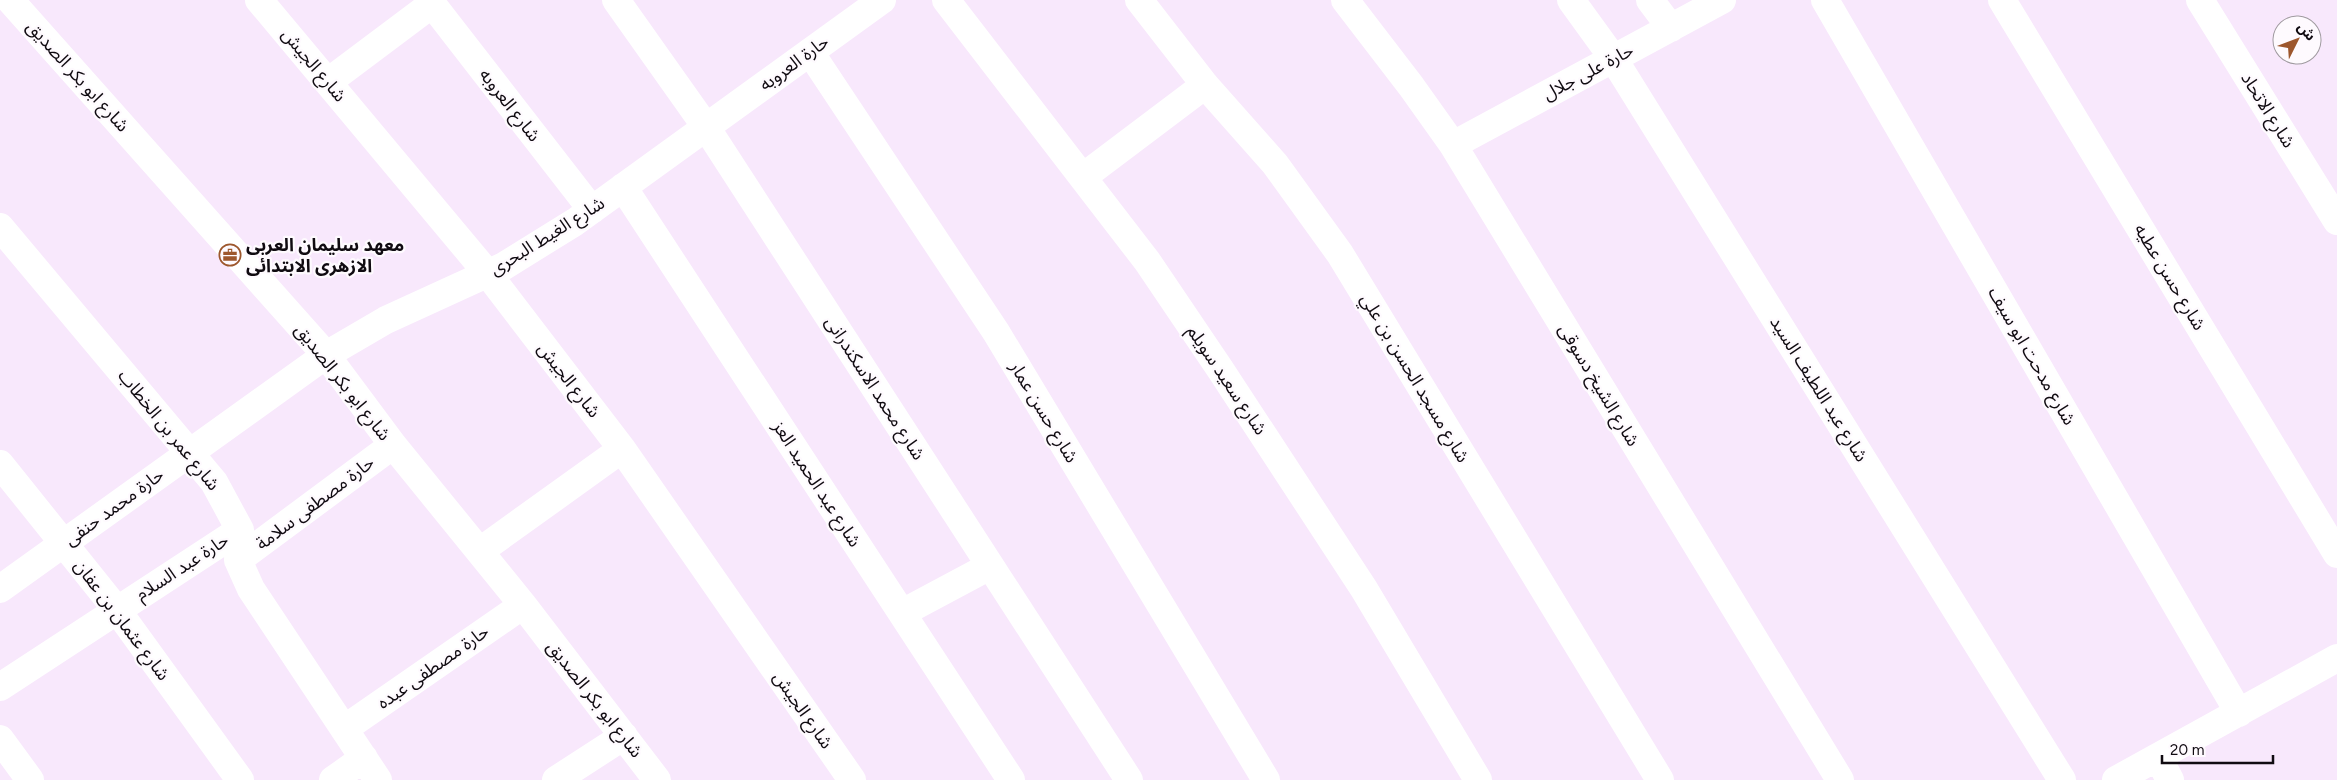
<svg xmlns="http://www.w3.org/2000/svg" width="2337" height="780" viewBox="0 0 2337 780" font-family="Figtree,'Noto Sans Arabic',sans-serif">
	<rect width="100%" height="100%" fill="#f8e8fc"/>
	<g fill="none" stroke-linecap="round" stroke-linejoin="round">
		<path stroke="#fff" stroke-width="28" d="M 10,0 L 326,355 L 393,445 L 523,605 L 657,780
			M 259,0 L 488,274 L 622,449 L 852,780
			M 429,0 L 592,210
			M 616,0 L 706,127 L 1129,780
			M 946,0 L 1147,261 L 1220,369 L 1364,589 L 1478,780
			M 1139,0 L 1205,85 L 1275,164 L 1340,254 L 1660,780
			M 1345,0 L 1411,86 L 1453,145 L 1840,780
			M 1571,0 L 1613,58 L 2062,780
			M 1650,0 L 1671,28
			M 1825,0 L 2239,713
			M 2002,0 L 2337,554
			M 2200,0 L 2337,221
			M 810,52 L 996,332 L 1266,780
			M 328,82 L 432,4
			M 1453,145 L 1722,0
			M 1083,177 L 1205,85
			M 623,187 L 1011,780
			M 0,227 L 214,482 L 240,530 L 238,560 L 251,589 L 378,780
			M 0,464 L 117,610 L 240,780
			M 480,551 L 622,449
			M 238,560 L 393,445
			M 0,589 L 326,355 L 386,320 L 504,266 L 575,222 L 882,0
			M 902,613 L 990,566
			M 0,687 L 240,530
			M 344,729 L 523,605
			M 0,739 L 30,780
			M 2158,757 L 2170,780
			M 333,780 L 364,758
			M 556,780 L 624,736
			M 2116,780 L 2337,658"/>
	</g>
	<defs>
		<g id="office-ring" transform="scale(1.125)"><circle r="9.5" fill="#fefafe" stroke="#9d572d" stroke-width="1.5"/><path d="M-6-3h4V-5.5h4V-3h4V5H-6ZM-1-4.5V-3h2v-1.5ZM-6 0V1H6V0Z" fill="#9d572d"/></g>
	</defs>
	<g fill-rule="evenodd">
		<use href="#office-ring" x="230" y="255"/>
	</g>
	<g text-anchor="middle" stroke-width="4.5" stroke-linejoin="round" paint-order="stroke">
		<g font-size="18" fill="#100b11" stroke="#fefafe">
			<text transform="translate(794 63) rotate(-36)" y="6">حارة العروبه</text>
			<text transform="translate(314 65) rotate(50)" y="6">شارع الجيش</text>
			<text transform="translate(1588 72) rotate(-28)" y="6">حارة على جلال</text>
			<text transform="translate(78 76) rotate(48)" y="6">شارع ابو بكر الصديق</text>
			<text transform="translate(510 105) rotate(52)" y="6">شارع العروبه</text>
			<text transform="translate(2268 110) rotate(58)" y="6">شارع الاتحاد</text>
			<text transform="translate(547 236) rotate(-32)" y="6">شارع الغيط البحرى</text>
			<text transform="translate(2170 277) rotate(59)" y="6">شارع حسن عطيه</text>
			<text transform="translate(2032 356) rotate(60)" y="6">شارع مدحت ابو سيف</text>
			<text transform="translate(1415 378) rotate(59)" y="6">شارع مسجد الحسن بن علي</text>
			<text transform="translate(569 380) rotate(52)" y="6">شارع الجيش</text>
			<text transform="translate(1227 380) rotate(56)" y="6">شارع سعيد سويلم</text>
			<text transform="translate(343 382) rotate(52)" y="6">شارع ابو بكر الصديق</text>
			<text transform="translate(1599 385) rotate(59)" y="6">شارع الشيخ دسوقى</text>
			<text transform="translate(875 388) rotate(57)" y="6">شارع محمد الاسكندرانى</text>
			<text transform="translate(1819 389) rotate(58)" y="6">شارع عبد اللطيف السيد</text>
			<text transform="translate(1044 412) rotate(59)" y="6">شارع حسن عمار</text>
			<text transform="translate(169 430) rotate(51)" y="6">شارع عمر بن الخطاب</text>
			<text transform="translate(817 484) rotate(57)" y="6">شارع عبد الحميد العز</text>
			<text transform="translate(315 503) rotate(-37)" y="6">حارة مصطفى سلامة</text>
			<text transform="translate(114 507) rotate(-36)" y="6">حارة محمد حنفى</text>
			<text transform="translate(182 567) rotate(-33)" y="6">حارة عبد السلام</text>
			<text transform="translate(122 620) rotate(53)" y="6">شارع عثمان بن عفان</text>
			<text transform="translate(433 667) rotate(-35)" y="6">حارة مصطفى عبده</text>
			<text transform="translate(595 699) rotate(52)" y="6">شارع ابو بكر الصديق</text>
			<text transform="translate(803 710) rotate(55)" y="6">شارع الجيش</text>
		</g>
		<g font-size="18" font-weight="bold" fill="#100b11" stroke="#fefafe" text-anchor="start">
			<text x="246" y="251">معهد سليمان العربى<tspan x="246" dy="21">الازهرى الابتدائى</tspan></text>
		</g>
	</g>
	<g transform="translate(2297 40) rotate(48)"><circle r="24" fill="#fefafe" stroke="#9f9a9f"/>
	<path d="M0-4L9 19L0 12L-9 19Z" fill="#9d572d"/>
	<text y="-8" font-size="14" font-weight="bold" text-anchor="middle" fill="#100b11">ش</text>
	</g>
	<path d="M2162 755v8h111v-8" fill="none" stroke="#100b11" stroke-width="2.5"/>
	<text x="2170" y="755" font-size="15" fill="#100b11" stroke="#fefafe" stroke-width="4" paint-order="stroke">20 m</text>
</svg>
